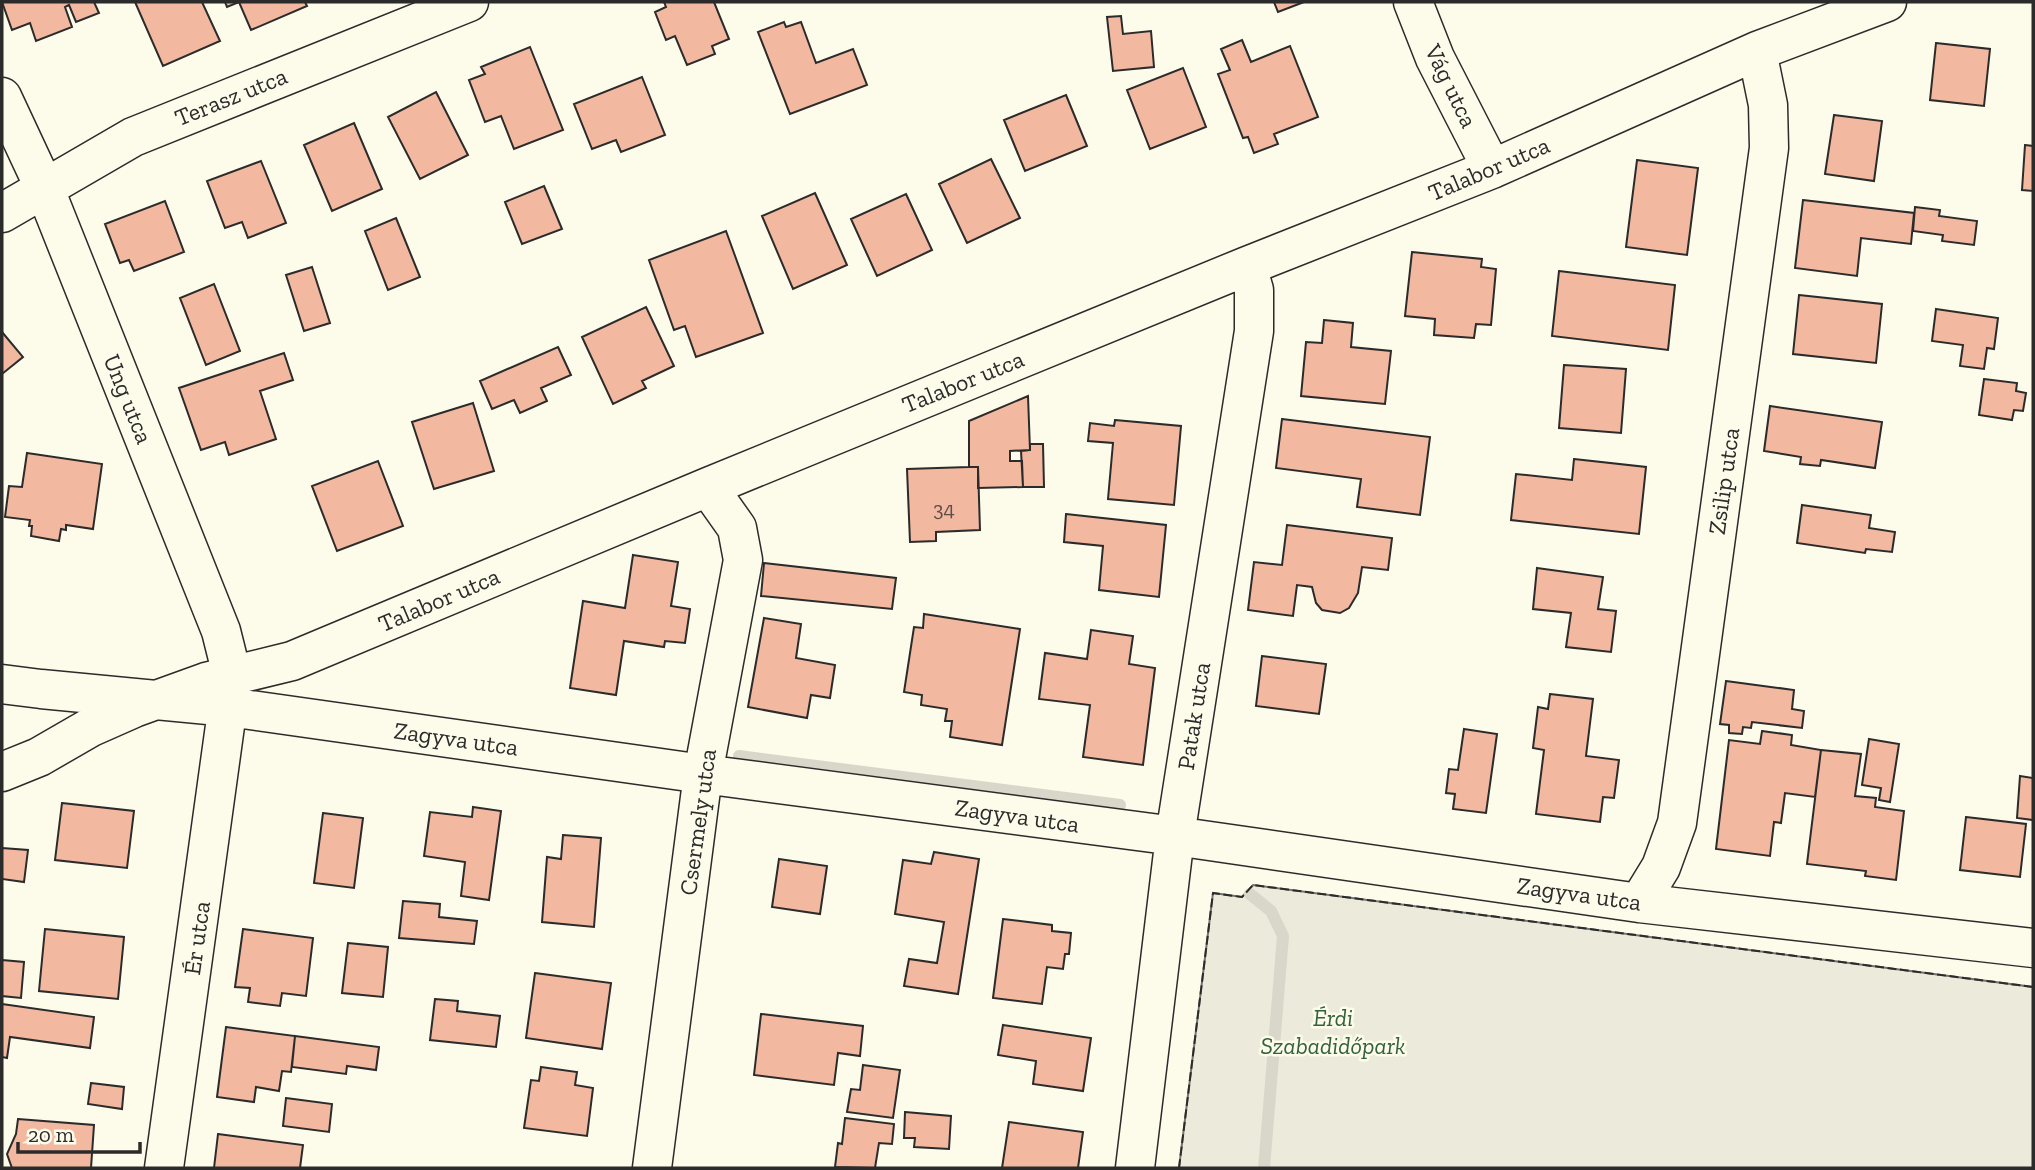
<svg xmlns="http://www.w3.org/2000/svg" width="2035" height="1170" viewBox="0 0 2035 1170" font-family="'Zilla Slab',serif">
	<rect width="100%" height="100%" fill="#fdfbea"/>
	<path fill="#ecebdb" stroke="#74746e" stroke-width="2" d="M 1253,885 L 2033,987 L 2033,1168 L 1179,1168 L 1213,893 L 1242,897 Z"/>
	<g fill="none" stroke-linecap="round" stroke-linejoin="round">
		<path stroke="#d8d7c9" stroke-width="12" d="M 739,756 L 1120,805
			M 1250,894 L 1271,911 L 1283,936 L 1264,1168"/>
	</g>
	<path fill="#f2b8a0" stroke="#2b2b2b" stroke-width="2" d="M 2,2 L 94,2 L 99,13 L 76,22 L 69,5 L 65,7 L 72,27 L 36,41 L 30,23 L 12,30 Z
		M 135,2 L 202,2 L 220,41 L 163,66 Z
		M 225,2 L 305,2 L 307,6 L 251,30 L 239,2 L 227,7 Z
		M 664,2 L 714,2 L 729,39 L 712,46 L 715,54 L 687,65 L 675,36 L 666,40 L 655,12 L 666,7 Z
		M 1274,2 L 1304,2 L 1278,12 Z
		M 1121,16 L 1123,34 L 1151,31 L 1154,67 L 1113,71 L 1107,17 Z
		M 784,22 L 786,27 L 801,22 L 816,63 L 853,49 L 867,85 L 790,114 L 758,32 Z
		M 1242,40 L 1251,62 L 1290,46 L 1318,117 L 1274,134 L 1278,144 L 1254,153 L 1248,137 L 1243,138 L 1218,74 L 1230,70 L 1221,49 Z
		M 1936,43 L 1990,49 L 1984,106 L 1930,100 Z
		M 530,47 L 563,130 L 514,149 L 501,116 L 485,122 L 469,80 L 485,74 L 481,67 Z
		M 1183,68 L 1206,127 L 1150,149 L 1127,90 Z
		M 642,77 L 665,135 L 621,152 L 616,140 L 592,149 L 574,104 Z
		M 436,92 L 468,155 L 420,179 L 388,117 Z
		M 1066,95 L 1087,146 L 1025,171 L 1004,120 Z
		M 1834,115 L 1882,121 L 1874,181 L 1825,174 Z
		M 354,123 L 382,189 L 332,211 L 304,145 Z
		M 2025,145 L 2033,146 L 2033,191 L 2022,190 Z
		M 991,159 L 1020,218 L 967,243 L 939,184 Z
		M 1637,160 L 1698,168 L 1687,255 L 1626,247 Z
		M 261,161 L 286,223 L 248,238 L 242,222 L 225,228 L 207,181 Z
		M 544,186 L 562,229 L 522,244 L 505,202 Z
		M 815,193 L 847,265 L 793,289 L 762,216 Z
		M 906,194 L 932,250 L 877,276 L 851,219 Z
		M 1803,200 L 1914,213 L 1911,244 L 1861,238 L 1857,276 L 1795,268 Z
		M 165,201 L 184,252 L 134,271 L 129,260 L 120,263 L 105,224 Z
		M 1915,207 L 1940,210 L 1939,216 L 1977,221 L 1974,245 L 1942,241 L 1943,235 L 1913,231 Z
		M 396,218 L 420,277 L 388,290 L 365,231 Z
		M 726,231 L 763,333 L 696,357 L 685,326 L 674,330 L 649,260 Z
		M 1412,252 L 1482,259 L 1481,267 L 1496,269 L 1491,325 L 1476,324 L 1474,338 L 1434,335 L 1435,319 L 1405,316 Z
		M 312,267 L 330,323 L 304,331 L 286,275 Z
		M 1559,271 L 1675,285 L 1668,350 L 1552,336 Z
		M 214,284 L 240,351 L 206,365 L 180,298 Z
		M 1799,295 L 1882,304 L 1876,363 L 1793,354 Z
		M 646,307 L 674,366 L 642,381 L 646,388 L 613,404 L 582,337 Z
		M 1936,309 L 1998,318 L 1994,349 L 1987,348 L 1984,369 L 1960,366 L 1963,345 L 1932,341 Z
		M 1324,320 L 1353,323 L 1351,347 L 1391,351 L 1385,404 L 1301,396 L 1306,342 L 1322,343 Z
		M 2,332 L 23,357 L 2,374 Z
		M 558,347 L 571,375 L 541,388 L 547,401 L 520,413 L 514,400 L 492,409 L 480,381 Z
		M 284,353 L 293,380 L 260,391 L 276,439 L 229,455 L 225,442 L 201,450 L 179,388 Z
		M 1564,365 L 1626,369 L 1621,433 L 1559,428 Z
		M 1984,379 L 2017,383 L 2016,391 L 2026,393 L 2023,411 L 2014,410 L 2012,420 L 1979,415 Z
		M 1028,396 L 1030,450 L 1010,451 L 1010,461 L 1022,461 L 1023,487 L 978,488 L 978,467 L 969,467 L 969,421 Z
		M 473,403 L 494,471 L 434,489 L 412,422 Z
		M 1770,406 L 1882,422 L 1875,468 L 1821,460 L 1820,466 L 1800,464 L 1801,457 L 1764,451 Z
		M 1282,419 L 1430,437 L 1420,515 L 1357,507 L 1361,479 L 1276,468 Z
		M 1115,420 L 1181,426 L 1174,505 L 1108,499 L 1113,443 L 1088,441 L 1090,423 L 1114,426 Z
		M 1030,444 L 1043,444 L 1044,487 L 1023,487 L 1021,451 L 1030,450 Z
		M 27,453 L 102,464 L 93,529 L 66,525 L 66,530 L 61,529 L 59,541 L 31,536 L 32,526 L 29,526 L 30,520 L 5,517 L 9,486 L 22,487 Z
		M 1574,459 L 1646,467 L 1639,534 L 1511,520 L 1516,474 L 1572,480 Z
		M 378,461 L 403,526 L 337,551 L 312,486 Z
		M 969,467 L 978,467 L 980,530 L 936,532 L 936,541 L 910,542 L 907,469 Z
		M 1802,505 L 1871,515 L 1869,528 L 1895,532 L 1892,552 L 1866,549 L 1865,553 L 1797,543 Z
		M 1066,514 L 1166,525 L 1159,597 L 1099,590 L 1103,546 L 1064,542 Z
		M 1287,525 L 1392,538 L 1388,570 L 1362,567 L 1358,593 L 1349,608 L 1340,613 L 1322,610 L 1316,603 L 1312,587 L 1297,585 L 1293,616 L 1248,610 L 1254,562 L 1282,565 Z
		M 633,555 L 678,562 L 671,606 L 690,609 L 685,643 L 665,641 L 664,647 L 624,641 L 616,695 L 570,688 L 583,601 L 625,608 Z
		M 764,563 L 896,578 L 892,609 L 761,596 Z
		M 1537,568 L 1603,577 L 1598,609 L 1616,611 L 1611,652 L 1566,647 L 1571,613 L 1533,609 Z
		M 924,614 L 1020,629 L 1002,745 L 950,737 L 952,721 L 945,721 L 947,709 L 921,705 L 922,695 L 904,692 L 914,627 L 923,628 Z
		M 764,618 L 801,624 L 796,658 L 835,665 L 830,698 L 811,695 L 807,718 L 748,707 Z
		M 1091,630 L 1133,636 L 1129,664 L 1155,668 L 1143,765 L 1083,757 L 1090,705 L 1039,699 L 1045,653 L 1087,659 Z
		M 1262,656 L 1326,664 L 1319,714 L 1256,706 Z
		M 1726,681 L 1794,690 L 1792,709 L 1804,711 L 1802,728 L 1752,722 L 1751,728 L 1743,727 L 1742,734 L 1729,733 L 1729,725 L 1720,724 Z
		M 1550,694 L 1593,699 L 1586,756 L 1619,760 L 1614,798 L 1603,797 L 1600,822 L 1536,814 L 1544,750 L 1533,748 L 1538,707 L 1548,709 Z
		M 1464,729 L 1497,734 L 1486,813 L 1453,809 L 1455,794 L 1446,793 L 1449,769 L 1458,770 Z
		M 1762,731 L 1792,735 L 1791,745 L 1821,750 L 1815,797 L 1785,793 L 1781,823 L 1774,822 L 1770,856 L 1716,849 L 1729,740 L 1760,744 Z
		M 1869,739 L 1899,744 L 1890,802 L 1879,800 L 1881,788 L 1862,785 Z
		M 1821,750 L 1861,754 L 1855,796 L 1876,798 L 1875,807 L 1904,811 L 1896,880 L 1865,876 L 1866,871 L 1807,864 Z
		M 2020,776 L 2033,778 L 2033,820 L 2017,818 Z
		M 62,803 L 134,811 L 127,868 L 55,860 Z
		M 473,807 L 501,811 L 489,900 L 461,896 L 465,862 L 424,856 L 430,812 L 472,817 Z
		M 323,813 L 363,818 L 354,888 L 314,883 Z
		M 1966,817 L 2026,824 L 2020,877 L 1960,870 Z
		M 563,835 L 601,838 L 594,927 L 542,922 L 547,857 L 561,859 Z
		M 2,848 L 28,850 L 24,882 L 2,879 Z
		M 934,852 L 979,859 L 958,994 L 904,986 L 909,959 L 937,963 L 944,922 L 895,914 L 903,860 L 931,864 Z
		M 779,859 L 827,866 L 820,914 L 772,907 Z
		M 403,901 L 440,904 L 439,917 L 477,921 L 474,944 L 399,938 Z
		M 1003,919 L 1052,925 L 1052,931 L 1071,933 L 1069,954 L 1065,954 L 1063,969 L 1047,967 L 1042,1004 L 993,998 Z
		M 45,929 L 124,937 L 118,999 L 39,991 Z
		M 243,929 L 313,938 L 306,996 L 282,993 L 280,1006 L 248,1002 L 250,988 L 235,987 Z
		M 348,943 L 388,947 L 383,997 L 342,993 Z
		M 2,960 L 24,962 L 21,998 L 2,996 Z
		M 535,973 L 611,983 L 602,1049 L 526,1038 Z
		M 435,999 L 458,1001 L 457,1011 L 500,1016 L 496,1047 L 430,1040 Z
		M 2,1004 L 94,1017 L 90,1048 L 10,1037 L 7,1058 L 2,1057 Z
		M 761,1014 L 863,1026 L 860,1056 L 838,1053 L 834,1085 L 754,1075 Z
		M 1003,1025 L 1091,1038 L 1083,1091 L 1033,1084 L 1036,1061 L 998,1055 Z
		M 226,1027 L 295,1036 L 291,1072 L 282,1071 L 279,1091 L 256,1087 L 254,1102 L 217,1097 Z
		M 295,1036 L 379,1047 L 376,1070 L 347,1066 L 346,1074 L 292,1067 Z
		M 863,1065 L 900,1070 L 893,1118 L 847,1112 L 851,1089 L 860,1090 Z
		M 541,1067 L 577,1072 L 575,1085 L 593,1088 L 587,1136 L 524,1128 L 531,1080 L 539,1081 Z
		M 91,1083 L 124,1087 L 122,1109 L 88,1104 Z
		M 286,1098 L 332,1104 L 329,1132 L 283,1126 Z
		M 905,1112 L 951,1116 L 949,1149 L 914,1147 L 915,1138 L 904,1138 Z
		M 845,1118 L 894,1124 L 892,1144 L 879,1143 L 875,1168 L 835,1167 L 838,1143 L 842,1144 Z
		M 18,1119 L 94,1125 L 91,1168 L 12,1168 L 7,1154 L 16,1134 Z
		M 1009,1122 L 1083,1132 L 1078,1168 L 1002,1168 Z
		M 218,1134 L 303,1145 L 300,1168 L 214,1168 Z"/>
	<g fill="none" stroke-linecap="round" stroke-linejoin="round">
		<g stroke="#2b2b2b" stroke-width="41">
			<path id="minor" d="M 1413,2 L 1435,58 L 1492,169
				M 2,97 L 44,187 L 221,631 L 232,675 L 164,1168
				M 2,213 L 133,137 L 469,2
				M 2,684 L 41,689 L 229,707 L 703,774 L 1175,836 L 1639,903 L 2033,948
				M 2,772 L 39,757 L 91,727 L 134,708 L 206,682 L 292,661 L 708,487 L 1247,266 L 1492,169 L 1757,51 L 1887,2
				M 1639,903 L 1661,867 L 1677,823 L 1769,148 L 1768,105 L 1757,51
				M 652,1168 L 703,774 L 743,560 L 737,528 L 708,487
				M 1135,1168 L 1175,836 L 1254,331 L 1254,290 L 1247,266"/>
		</g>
		<use href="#minor" stroke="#fdfbea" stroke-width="38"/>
		<path stroke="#2b2b2b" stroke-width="2" stroke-dasharray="9 3.5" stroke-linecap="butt" d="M 1179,1168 L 1213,893 L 1242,897 L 1253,885 L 2033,987"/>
	</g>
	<g text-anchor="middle" stroke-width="5" stroke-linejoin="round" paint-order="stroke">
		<g font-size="21" fill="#5d4e48">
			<text x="944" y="516">34</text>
		</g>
		<g font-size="24" fill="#2b2b2b" stroke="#fdfbea">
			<text transform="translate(1451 86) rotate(64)" y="8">Vág utca</text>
			<text transform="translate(231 97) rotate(-22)" y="8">Terasz utca</text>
			<text transform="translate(1489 169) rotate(-23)" y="8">Talabor utca</text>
			<text transform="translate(963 382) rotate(-22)" y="8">Talabor utca</text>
			<text transform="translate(128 399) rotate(68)" y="8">Ung utca</text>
			<text transform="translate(1724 481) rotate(-82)" y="8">Zsilip utca</text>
			<text transform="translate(439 600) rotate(-23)" y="8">Talabor utca</text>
			<text transform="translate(1194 716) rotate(-81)" y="8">Patak utca</text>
			<text transform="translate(456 739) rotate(8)" y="8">Zagyva utca</text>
			<text transform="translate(1017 816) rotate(8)" y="8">Zagyva utca</text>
			<text transform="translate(698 822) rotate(-82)" y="8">Csermely utca</text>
			<text transform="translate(1579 894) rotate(8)" y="8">Zagyva utca</text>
			<text transform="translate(197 938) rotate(-82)" y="8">Ér utca</text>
		</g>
		<g font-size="24" font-style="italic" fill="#34623c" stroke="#fdfbea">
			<text x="1333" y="1026">Érdi<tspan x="1333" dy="28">Szabadidőpark</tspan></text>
		</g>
	</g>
	<rect width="2035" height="1170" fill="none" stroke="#2b2b2b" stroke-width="7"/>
	<path d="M18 1142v10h122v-10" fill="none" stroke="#2b2b2b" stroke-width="3.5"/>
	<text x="28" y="1142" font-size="21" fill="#2b2b2b" stroke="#fdfbea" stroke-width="5" paint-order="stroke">20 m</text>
</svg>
